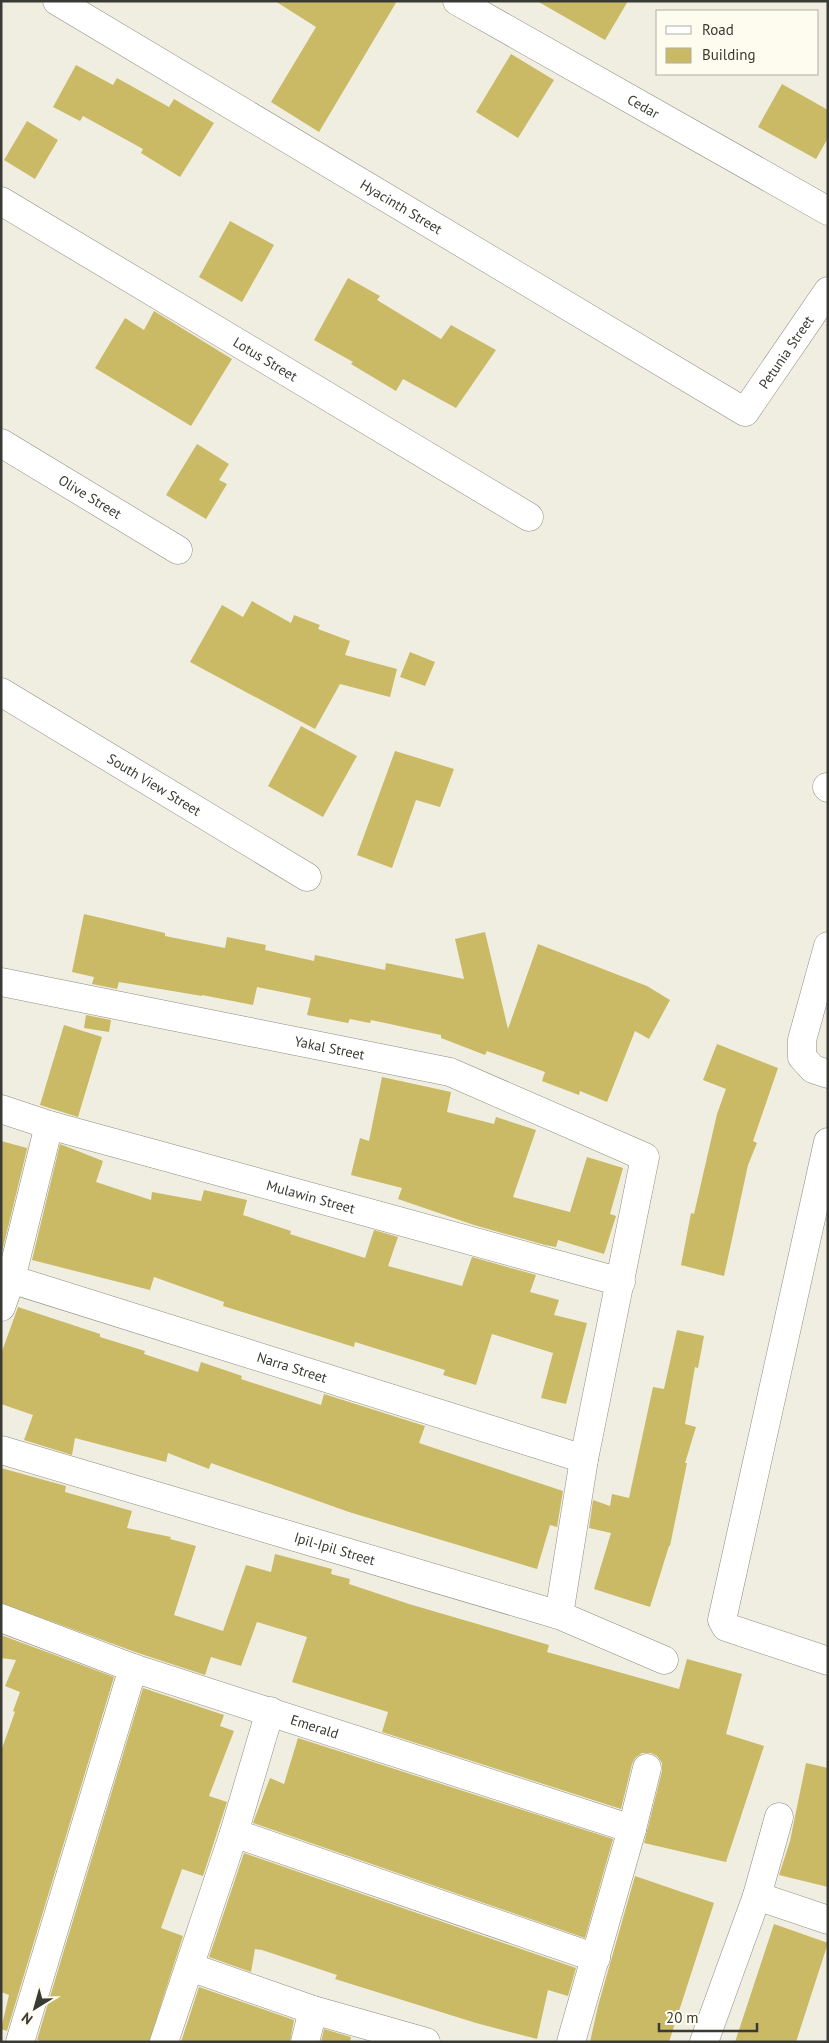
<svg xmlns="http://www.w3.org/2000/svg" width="829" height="2043" viewBox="0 0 829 2043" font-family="'PT Sans',sans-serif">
	<rect width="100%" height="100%" fill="#f0eee1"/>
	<path fill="#caba65" d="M 275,1 L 397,1 L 319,132 L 271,102 L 316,27 Z
		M 537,1 L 628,1 L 605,40 Z
		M 511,54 L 554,80 L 518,138 L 476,112 Z
		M 76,65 L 113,85 L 117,78 L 169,107 L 174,99 L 214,123 L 180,177 L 141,153 L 143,149 L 83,116 L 80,121 L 53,107 Z
		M 782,84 L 828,110 L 828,138 L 816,159 L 758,127 Z
		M 27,121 L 58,140 L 35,179 L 4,160 Z
		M 230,221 L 274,245 L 242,302 L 199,277 Z
		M 348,278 L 380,296 L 377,300 L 441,339 L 451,325 L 496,350 L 456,408 L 403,379 L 396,391 L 351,364 L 353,362 L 314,340 Z
		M 154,311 L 232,359 L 191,426 L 95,368 L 125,318 L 144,330 Z
		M 197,444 L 229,464 L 219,480 L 227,484 L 206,519 L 166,495 Z
		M 252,601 L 291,623 L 294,615 L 320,625 L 318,629 L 350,641 L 345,655 L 397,669 L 390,697 L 340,684 L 315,729 L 190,662 L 222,605 L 243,617 Z
		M 410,652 L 435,662 L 425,686 L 400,677 Z
		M 301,726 L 357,756 L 323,817 L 268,786 Z
		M 395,751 L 454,769 L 440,807 L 416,800 L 392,868 L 357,855 Z
		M 84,914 L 165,933 L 165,936 L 225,948 L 227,937 L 266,945 L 265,950 L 314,961 L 315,955 L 385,970 L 386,963 L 464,979 L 455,939 L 485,932 L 508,1029 L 538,944 L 647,986 L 670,1000 L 649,1039 L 635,1031 L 607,1102 L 580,1091 L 579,1095 L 542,1081 L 545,1072 L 487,1051 L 485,1055 L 441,1038 L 441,1035 L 371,1020 L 370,1023 L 350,1019 L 348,1023 L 307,1015 L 311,998 L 257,987 L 253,1005 L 202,995 L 202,996 L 119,982 L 117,989 L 92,984 L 94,977 L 72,972 Z
		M 86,1015 L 111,1020 L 109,1032 L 84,1028 Z
		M 64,1025 L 102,1037 L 78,1117 L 40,1105 Z
		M 717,1044 L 778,1068 L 753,1141 L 757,1143 L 748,1165 L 724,1276 L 681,1265 L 691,1213 L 694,1214 L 717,1114 L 726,1089 L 703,1080 Z
		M 382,1077 L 451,1092 L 447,1112 L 494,1124 L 496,1117 L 536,1130 L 513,1197 L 570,1212 L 587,1157 L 623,1168 L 610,1214 L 616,1216 L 604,1254 L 558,1240 L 556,1247 L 545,1245 L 474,1225 L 398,1199 L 402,1188 L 351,1175 L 360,1138 L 369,1141 Z
		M 1,1141 L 27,1148 L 29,1141 L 2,1252 Z
		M 60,1144 L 103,1161 L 96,1182 L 151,1200 L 152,1192 L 201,1201 L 204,1190 L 247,1200 L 243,1215 L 291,1231 L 290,1234 L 365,1258 L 374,1230 L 398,1237 L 388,1266 L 462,1286 L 472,1257 L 536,1275 L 530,1292 L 559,1300 L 554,1315 L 587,1323 L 566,1404 L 541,1398 L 553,1353 L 492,1334 L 476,1385 L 443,1375 L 445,1370 L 355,1342 L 354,1347 L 223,1306 L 224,1302 L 154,1277 L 150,1290 L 32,1260 Z
		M 18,1307 L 100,1334 L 100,1337 L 145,1351 L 144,1354 L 198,1372 L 201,1362 L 242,1376 L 241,1379 L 321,1405 L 324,1394 L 425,1426 L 419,1443 L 563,1491 L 557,1527 L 550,1525 L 537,1569 L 349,1512 L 211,1463 L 209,1469 L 168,1453 L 166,1462 L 75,1438 L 72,1455 L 24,1440 L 33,1415 L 1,1404 L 1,1354 Z
		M 677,1330 L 704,1336 L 698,1368 L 695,1367 L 685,1424 L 696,1427 L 685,1463 L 687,1463 L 670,1546 L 669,1546 L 650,1607 L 594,1589 L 611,1533 L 589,1528 L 593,1500 L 610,1506 L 612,1494 L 629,1498 L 653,1387 L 664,1389 Z
		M 1,1468 L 66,1486 L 65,1492 L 132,1511 L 127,1528 L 171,1537 L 170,1539 L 196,1546 L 174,1615 L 223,1631 L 246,1565 L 271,1572 L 275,1554 L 332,1569 L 331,1574 L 350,1579 L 349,1584 L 409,1604 L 549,1645 L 547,1652 L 679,1689 L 687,1659 L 742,1674 L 726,1734 L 764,1746 L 726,1862 L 644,1843 L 662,1771 L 662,1763 L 657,1756 L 651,1753 L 642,1753 L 635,1758 L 632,1764 L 621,1809 L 382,1732 L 388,1712 L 292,1682 L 307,1637 L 257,1622 L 241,1666 L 211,1657 L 205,1675 L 138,1653 L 1,1603 Z
		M 1,1635 L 114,1677 L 7,2031 L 1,2029 L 9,1995 L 1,1992 L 1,1751 L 15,1712 L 13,1711 L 20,1692 L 5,1686 L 16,1660 L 1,1658 Z
		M 143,1688 L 224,1715 L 220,1726 L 234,1731 L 209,1796 L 227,1802 L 203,1876 L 182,1869 L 161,1928 L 183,1936 L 149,2042 L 44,2042 L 37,2040 Z
		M 298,1738 L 613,1839 L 585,1938 L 253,1823 L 270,1778 L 284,1784 Z
		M 806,1763 L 828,1768 L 828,1887 L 779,1875 L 790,1841 Z
		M 244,1853 L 576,1968 L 568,1996 L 548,1990 L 537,2039 L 476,2023 L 335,1979 L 337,1975 L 262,1950 L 255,1949 L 251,1972 L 209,1957 Z
		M 635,1876 L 714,1903 L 669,2042 L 590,2042 L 598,2006 Z
		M 774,1924 L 828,1943 L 796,2042 L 735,2042 Z
		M 199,1987 L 294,2020 L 290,2042 L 181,2042 Z
		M 324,2029 L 351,2037 L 350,2042 L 321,2042 Z"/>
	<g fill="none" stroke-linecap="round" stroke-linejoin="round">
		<g stroke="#8e8b7f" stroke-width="29">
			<g id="street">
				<path id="s1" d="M 57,1 L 745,412 L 828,291"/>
				<path id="s2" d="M 457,1 L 828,211"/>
				<path id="s3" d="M 1,201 L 529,517"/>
				<path id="s4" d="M 1,443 L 178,550"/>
				<path id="s5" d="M 1,692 L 307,877"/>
				<path d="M 827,787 L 828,788"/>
				<path d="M 828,946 L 802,1040 L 802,1057 L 813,1069 L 828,1074"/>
				<path id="s6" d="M 1,982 L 450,1072 L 645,1157 L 584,1459 L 559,1615"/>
				<path id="s7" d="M 1,1109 L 49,1125 L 621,1282"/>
				<path d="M 828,1142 L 722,1620 L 726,1627 L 828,1661"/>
				<path id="s8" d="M 1,1276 L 584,1459"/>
				<path d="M 1,1307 L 11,1279 L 49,1125"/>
				<path id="s9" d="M 1,1450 L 559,1615 L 664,1660"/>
				<path id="s10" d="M 1,1618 L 133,1668 L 632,1829"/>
				<path d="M 234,1833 L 596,1958"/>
				<path d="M 757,1896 L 828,1920"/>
				<path d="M 190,1967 L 313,2010 L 426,2042"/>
				<path d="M 20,2042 L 133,1668"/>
				<path d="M 164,2042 L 234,1833 L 270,1711"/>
				<path d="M 305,2042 L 313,2010"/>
				<path d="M 571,2042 L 632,1829 L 647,1768"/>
				<path d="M 704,2042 L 757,1896 L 779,1817"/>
			</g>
		</g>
		<use href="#street" stroke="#fff" stroke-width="28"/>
	</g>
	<g text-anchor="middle" stroke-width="4.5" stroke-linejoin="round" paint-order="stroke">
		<g font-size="14" fill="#3a3a34" stroke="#fefcee">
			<text dy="5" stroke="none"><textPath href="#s2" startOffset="214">Cedar</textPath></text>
			<text dy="5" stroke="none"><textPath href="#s1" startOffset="401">Hyacinth Street</textPath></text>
			<text dy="5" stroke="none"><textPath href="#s1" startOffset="874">Petunia Street</textPath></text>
			<text dy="5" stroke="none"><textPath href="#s3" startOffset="308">Lotus Street</textPath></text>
			<text dy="5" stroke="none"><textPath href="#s4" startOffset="104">Olive Street</textPath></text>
			<text dy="5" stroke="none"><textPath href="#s5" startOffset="179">South View Street</textPath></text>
			<text dy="5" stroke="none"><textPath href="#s6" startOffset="335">Yakal Street</textPath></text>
			<text dy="5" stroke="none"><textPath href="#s7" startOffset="322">Mulawin Street</textPath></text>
			<text dy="5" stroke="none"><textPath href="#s8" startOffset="305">Narra Street</textPath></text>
			<text dy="5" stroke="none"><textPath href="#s9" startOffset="348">Ipil-Ipil Street</textPath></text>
			<text dy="5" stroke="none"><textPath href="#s10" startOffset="332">Emerald</textPath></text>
		</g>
	</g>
	<rect width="829" height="2043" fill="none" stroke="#3a3a34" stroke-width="5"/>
	<rect x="656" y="10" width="162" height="65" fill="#fefcee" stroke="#b0aea4"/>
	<rect x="666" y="26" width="25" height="8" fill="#ffffff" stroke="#b0aea4"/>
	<text x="702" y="35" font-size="15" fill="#3a3a34">Road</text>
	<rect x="666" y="48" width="25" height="15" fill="#caba65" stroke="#b0aea4"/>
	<text x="702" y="60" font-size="15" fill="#3a3a34">Building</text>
	<g transform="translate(35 2008) rotate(217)" stroke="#fefcee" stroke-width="4" paint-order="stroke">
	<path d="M0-4L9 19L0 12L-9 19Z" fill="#3a3a34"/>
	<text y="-8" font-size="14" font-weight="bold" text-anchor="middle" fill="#3a3a34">N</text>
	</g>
	<path d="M659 2023v8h98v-8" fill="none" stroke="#3a3a34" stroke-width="2.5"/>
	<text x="666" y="2023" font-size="15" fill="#3a3a34" stroke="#fefcee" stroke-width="4" paint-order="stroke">20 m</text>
</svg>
